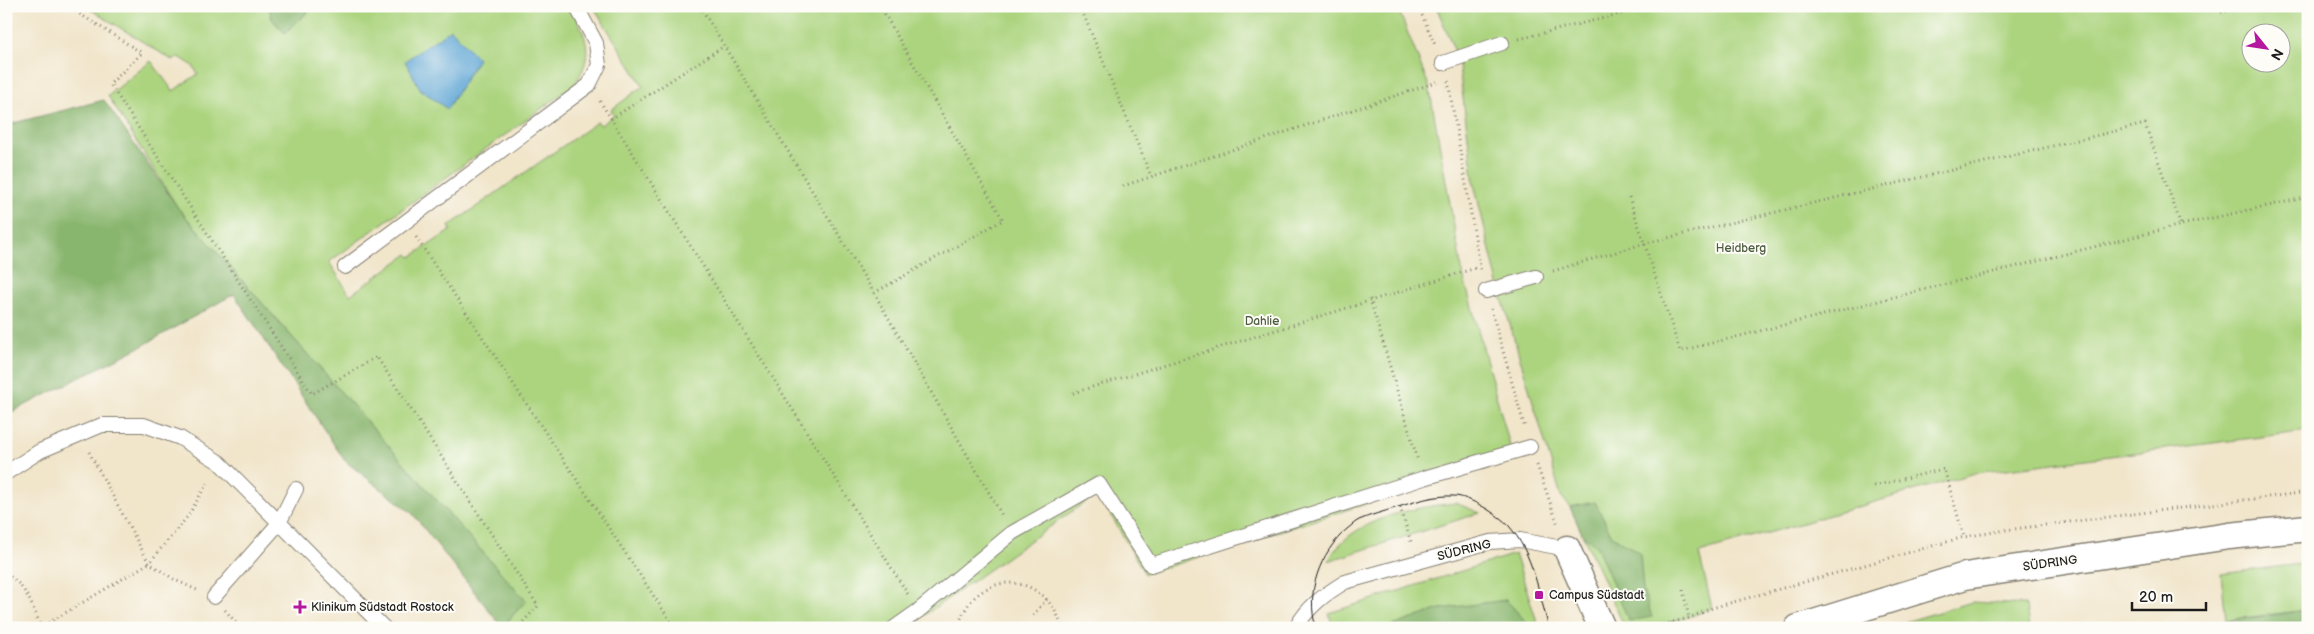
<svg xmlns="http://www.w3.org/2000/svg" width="2314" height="634" viewBox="0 0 2314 634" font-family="'Balsamiq Sans',sans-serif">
	<rect width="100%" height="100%" fill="#fdfcf7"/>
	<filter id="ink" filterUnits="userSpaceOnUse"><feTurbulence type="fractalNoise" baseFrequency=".02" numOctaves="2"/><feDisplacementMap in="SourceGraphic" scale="10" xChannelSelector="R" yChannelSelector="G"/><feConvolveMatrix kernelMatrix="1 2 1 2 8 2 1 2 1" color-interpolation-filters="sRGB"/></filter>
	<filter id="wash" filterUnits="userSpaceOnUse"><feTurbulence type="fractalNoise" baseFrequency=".0096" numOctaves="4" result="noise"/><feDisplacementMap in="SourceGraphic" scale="20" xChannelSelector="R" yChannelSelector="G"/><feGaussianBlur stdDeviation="1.12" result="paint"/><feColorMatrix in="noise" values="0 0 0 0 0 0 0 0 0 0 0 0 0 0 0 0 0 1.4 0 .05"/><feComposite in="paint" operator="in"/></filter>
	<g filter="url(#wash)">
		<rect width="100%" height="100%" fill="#f1e5ca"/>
		<path fill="#acd47f" stroke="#64784e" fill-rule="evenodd" d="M 85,6 L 269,6 L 272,19 L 285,33 L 314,6 L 570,6 C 587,37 596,55 573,86 L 329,262 L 350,295 L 408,254 L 411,257 L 451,230 L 449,226 L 597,122 L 601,125 L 614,115 L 611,110 L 643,86 L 593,6 L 1397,6 L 1429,86 L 1462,271 L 1513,457 L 1145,574 L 1098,493 L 906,628 L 502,628 L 525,601 L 178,208 L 108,96 L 151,61 L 173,91 L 198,74 L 192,65 L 179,57 L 172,60 Z
			M 1436,6 L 2308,6 L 2308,431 L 1975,473 L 1699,553 L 1712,608 C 1684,620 1656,628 1625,628 L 1570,507 L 1561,496 L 1499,288 L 1474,184 L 1458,59 ZM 2252,32 L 2282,32 L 2282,62 L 2252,62 Z
			M 1456,503 L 1480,513 L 1328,561 C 1349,519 1413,507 1456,503 Z
			M 1515,554 L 1539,628 L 1333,628 L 1329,613 Z
			M 2308,563 L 2308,610 L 2226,620 L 2221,574 Z
			M 1972,602 L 2026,605 L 2029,628 L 1885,628 Z"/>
		<path fill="#89b66e" stroke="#526945" d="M 269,6 L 314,6 L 285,33 L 272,19 Z
			M 104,100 L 178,208 L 526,601 L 502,627 L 412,513 L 345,461 L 234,294 L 142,346 L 6,415 L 6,125 Z
			M 1595,502 L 1612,536 L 1640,553 L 1643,590 L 1652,617 L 1629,621 L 1597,547 L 1582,534 L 1570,507 Z
			M 1506,600 L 1532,628 L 1387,628 L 1440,609 Z
			M 2308,610 L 2308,628 L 2177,628 Z"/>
		<path fill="#5fa6d5" stroke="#3e6178" d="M 451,29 L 478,59 L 447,109 L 420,89 L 405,61 Z"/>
	</g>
	<g filter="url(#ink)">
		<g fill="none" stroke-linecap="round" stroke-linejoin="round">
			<g stroke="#868073" stroke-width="16">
				<path id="service" d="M 1443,63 L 1502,43
					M 345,267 L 589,85 L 599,65 L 596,43 L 576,6
					M 1486,291 L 1536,277
					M 6,473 L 40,451 L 102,425 L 144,425 L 180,438 L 219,462 L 384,628
					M 214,597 L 279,523 L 296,489
					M 894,628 L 918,611 L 1012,533 L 1099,484 L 1151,565 L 1424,478 L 1530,447
					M 1296,628 C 1307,607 1325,594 1345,582 L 1490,542 L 1520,540 L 1567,549"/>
			</g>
			<g stroke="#868073" stroke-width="29">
				<path id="minor" d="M 1567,549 L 1602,628
					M 1798,628 L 1965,576 L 2229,536 L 2308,528"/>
			</g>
			<path stroke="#868073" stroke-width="3" stroke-dasharray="1 4" stroke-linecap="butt" d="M 67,6 L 142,53 L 110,84 L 312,394 L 377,357 L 538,606 L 517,628
				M 700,6 L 874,293 L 1003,517
				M 1080,6 L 1151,176
				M 1418,6 L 1436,47
				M 2221,12 L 2253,6
				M 1519,39 L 1652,6
				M 1448,81 L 1481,272
				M 600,101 L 909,596
				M 611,119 L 724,46
				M 1123,186 L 1437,82
				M 1629,197 L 1680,351 L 2181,225 L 2308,197
				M 416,237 L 675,628
				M 1553,271 L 1646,243 L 2145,124 L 2181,225
				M 874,293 L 1003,220 L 880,6
				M 1370,299 L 1418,461
				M 1491,309 L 1525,428
				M 1073,393 L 1479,267
				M 89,452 L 149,563 L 175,580 L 197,590
				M 1537,465 L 1558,525
				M 1874,486 L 1944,469 L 1964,537
				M 1400,507 L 1412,545
				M 6,574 C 26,585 33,607 41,627
				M 1683,590 L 1689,618
				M 225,610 L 241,628
				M 1033,615 L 1047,599
				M 40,628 L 149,563 L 188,516 L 209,480
				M 970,628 L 958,626 C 962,615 967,604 976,596 C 1009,568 1052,588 1062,628
				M 1649,628 L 1689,618 L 1712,608 L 1964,537 L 2006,530 L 2308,492
				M 1671,628 L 1672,622"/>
			<use href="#service" stroke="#fff" stroke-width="14"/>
			<use href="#minor" stroke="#fff" stroke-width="26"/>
			<path stroke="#1c1c1c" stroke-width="1" d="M 1316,628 C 1305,592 1320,553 1347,529 C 1351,526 1355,522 1359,520 C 1370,515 1383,512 1395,508 C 1414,502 1433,495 1454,496 C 1469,496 1499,515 1509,526 C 1533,553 1539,594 1549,628"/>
		</g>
	</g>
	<g fill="#b5179e" stroke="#fdfcf7" stroke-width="2">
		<rect x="1534" y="590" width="10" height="10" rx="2.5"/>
		<path d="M297.5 599.5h5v5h5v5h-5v5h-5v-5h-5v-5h5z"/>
	</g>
	<g text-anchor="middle" stroke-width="4" stroke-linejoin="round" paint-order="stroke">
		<g font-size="12" fill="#4e5c3f" stroke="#fdfcf7">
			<text x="1741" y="252">Heidberg</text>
			<text x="1262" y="325">Dahlie</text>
		</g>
		<g font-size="12" fill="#1c1c1c" stroke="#fdfcf7">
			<text transform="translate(1464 550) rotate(-14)" y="4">SÜDRING</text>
			<text transform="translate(2050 563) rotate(-8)" y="4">SÜDRING</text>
		</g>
		<g font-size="12" fill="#1c1c1c" stroke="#fdfcf7" text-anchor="start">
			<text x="1549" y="599">Campus Südstadt</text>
			<text x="311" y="611">Klinikum Südstadt Rostock</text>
		</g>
	</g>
	<rect width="2314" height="634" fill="none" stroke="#fdfcf7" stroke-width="25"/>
	<g transform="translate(2266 48) rotate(120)"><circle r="24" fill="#fdfcf7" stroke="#a3a29f"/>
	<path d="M0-4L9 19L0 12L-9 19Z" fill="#b5179e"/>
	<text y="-8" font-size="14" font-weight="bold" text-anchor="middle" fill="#1c1c1c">N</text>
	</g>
	<path d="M2132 602v8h74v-8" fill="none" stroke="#1c1c1c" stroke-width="2.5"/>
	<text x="2139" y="602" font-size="15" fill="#1c1c1c" stroke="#fdfcf7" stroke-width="4" paint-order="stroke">20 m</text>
</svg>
